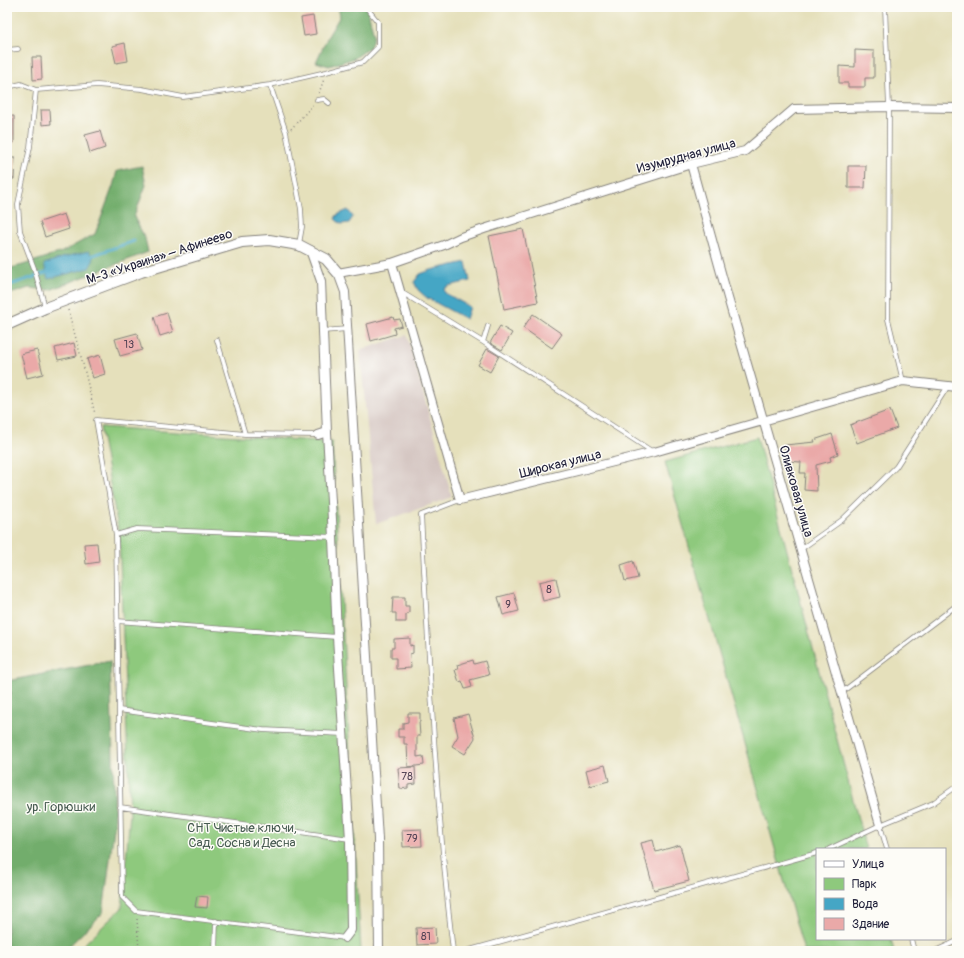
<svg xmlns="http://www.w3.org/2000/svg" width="964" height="958" viewBox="0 0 964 958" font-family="Pangolin,sans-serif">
	<rect width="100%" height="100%" fill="#fdfcf7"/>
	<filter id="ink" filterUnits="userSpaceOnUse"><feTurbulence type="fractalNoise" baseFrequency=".025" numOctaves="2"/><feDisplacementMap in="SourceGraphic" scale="8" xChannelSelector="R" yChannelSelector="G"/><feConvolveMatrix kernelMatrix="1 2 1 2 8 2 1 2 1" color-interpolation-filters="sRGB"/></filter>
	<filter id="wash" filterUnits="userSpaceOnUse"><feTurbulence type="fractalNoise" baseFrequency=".012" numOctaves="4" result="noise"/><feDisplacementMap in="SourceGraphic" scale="16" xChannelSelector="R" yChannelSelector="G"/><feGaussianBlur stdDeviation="0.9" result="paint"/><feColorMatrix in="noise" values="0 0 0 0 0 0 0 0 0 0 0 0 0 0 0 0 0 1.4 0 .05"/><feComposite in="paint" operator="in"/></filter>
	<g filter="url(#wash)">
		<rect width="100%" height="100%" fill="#e5e0bb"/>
		<path fill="#d0c0bc" d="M 407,335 L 452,497 L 376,524 L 360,350 Z"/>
		<path fill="#8ec97d" stroke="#58765c" d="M 100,427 L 332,442 L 361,951 L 77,951 L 122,908 L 130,813 L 119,534 Z
			M 757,437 L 866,849 L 817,849 L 817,939 L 891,939 L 894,951 L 804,951 L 665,462 Z"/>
		<path fill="#72ad6c" stroke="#4a6854" d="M 338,7 L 367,7 L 374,35 L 370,47 L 355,58 L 329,66 L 316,62 L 328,36 L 340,16 Z
			M 142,166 L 146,185 L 134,217 L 145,238 L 148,252 L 50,290 L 29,288 L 7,295 L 7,269 L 23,265 L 62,252 L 95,234 L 113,186 L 117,171 Z
			M 110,661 L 115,821 L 103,913 L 64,951 L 7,951 L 7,681 Z"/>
		<path fill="#45a6c5" stroke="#346480" d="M 348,210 L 353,217 L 349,223 L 341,224 L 335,219 L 337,215 Z
			M 89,251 L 94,259 L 89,268 L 48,279 L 44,264 L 65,257 Z
			M 466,262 L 470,281 L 448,286 L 444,289 L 445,293 L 470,307 L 466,319 L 427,298 L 418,290 L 414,282 L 420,274 L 431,270 Z"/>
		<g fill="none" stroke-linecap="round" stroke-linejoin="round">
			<path stroke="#45a6c5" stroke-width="3" d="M 88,257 L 134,241
				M 7,286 L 49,272"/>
		</g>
		<g id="blocks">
			<path fill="#eaa9a8" d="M 313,16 L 316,34 L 304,36 L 301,18 Z
				M 125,43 L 128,61 L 116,63 L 112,46 Z
				M 855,50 L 874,51 L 874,78 L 865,78 L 865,87 L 848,87 L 848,83 L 839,83 L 839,66 L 855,67 Z
				M 32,57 L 41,57 L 42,79 L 33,80 Z
				M 41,110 L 50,110 L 51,124 L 42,125 Z
				M 7,116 L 14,116 L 14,143 L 7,143 Z
				M 100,131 L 105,148 L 90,153 L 85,135 Z
				M 7,158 L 15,158 L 14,179 L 7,179 Z
				M 848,166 L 866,166 L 865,188 L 848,188 Z
				M 64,214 L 69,229 L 45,237 L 40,222 Z
				M 523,229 L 538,302 L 504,309 L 489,236 Z
				M 167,313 L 173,332 L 160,336 L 154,317 Z
				M 533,314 L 562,334 L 552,348 L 523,328 Z
				M 393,317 L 394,320 L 400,319 L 402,326 L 394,328 L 395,334 L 371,341 L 367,324 Z
				M 500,326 L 512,333 L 502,350 L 490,343 Z
				M 137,333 L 142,350 L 120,356 L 115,339 Z
				M 74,343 L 77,356 L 58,360 L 55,348 Z
				M 487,349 L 499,356 L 490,372 L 478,365 Z
				M 37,350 L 43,374 L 27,378 L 21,354 Z
				M 100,355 L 105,374 L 93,378 L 87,359 Z
				M 890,410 L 897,428 L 857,443 L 850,425 Z
				M 832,434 L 838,454 L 830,457 L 831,461 L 816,465 L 817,491 L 804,490 L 805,473 L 800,473 L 801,462 L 785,461 L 785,445 L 815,442 L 814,440 Z
				M 97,543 L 99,562 L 86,564 L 84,544 Z
				M 633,561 L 638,578 L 625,581 L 621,565 Z
				M 556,578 L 560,597 L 543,601 L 539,582 Z
				M 514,593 L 519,611 L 503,615 L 498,597 Z
				M 393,597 L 405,597 L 405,606 L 409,606 L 409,613 L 406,614 L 406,622 L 396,622 L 396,613 L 392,613 Z
				M 410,638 L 410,646 L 413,645 L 413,653 L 410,654 L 411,668 L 396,669 L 396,658 L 391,658 L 391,648 L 394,648 L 394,639 Z
				M 473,660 L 474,664 L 485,661 L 489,675 L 470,680 L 472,687 L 465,689 L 462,681 L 459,682 L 455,670 L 458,669 L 457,665 Z
				M 408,713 L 420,713 L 420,722 L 419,722 L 420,736 L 417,736 L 417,757 L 423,756 L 424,765 L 408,767 L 407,744 L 404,744 L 404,737 L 398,737 L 398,729 L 403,729 L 403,723 L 408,722 Z
				M 468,714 L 475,738 L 465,754 L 452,746 L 458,736 L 454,718 Z
				M 605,765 L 609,781 L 590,786 L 586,770 Z
				M 415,767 L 416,784 L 408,785 L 408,788 L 400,789 L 398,768 Z
				M 421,829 L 422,846 L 403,847 L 402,830 Z
				M 653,840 L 656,852 L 680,845 L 689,881 L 654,890 L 641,843 Z
				M 197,896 L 208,897 L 207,908 L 195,907 Z
				M 435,927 L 436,944 L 417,945 L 416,928 Z"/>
		</g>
	</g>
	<g filter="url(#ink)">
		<use href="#blocks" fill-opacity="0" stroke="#84817b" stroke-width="1"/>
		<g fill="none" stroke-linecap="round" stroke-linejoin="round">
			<g stroke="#84817b" stroke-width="5.5">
				<path id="service" d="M 885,7 L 889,107 L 888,319 L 903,381
					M 7,50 L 18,49
					M 270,85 L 286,132 L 301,209 L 302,227 L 299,244
					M 7,87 L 21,84 L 36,90 L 97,85 L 142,89 L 183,97 L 270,85 L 326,72 L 363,62 L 378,47 L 378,22 L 366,7
					M 36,90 L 30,147 L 18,204 L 20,231 L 34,268 L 45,307
					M 317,100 L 324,99 L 329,103
					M 401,292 L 483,342 L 653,452
					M 323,331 L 347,329
					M 217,340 L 245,434
					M 483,342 L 488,326
					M 318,435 L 245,434 L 96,420 L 116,535 L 122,897 L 136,911 L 345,938
					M 116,535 L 137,529 L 333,537
					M 801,549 L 842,520 L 896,467 L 948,386
					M 117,621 L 337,637
					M 7,680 L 9,692 L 7,693
					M 842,692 L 957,605
					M 119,710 L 263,730 L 343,734
					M 120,807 L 350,839
					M 880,825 L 887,849
					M 829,849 L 880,825 L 933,803 L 957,786
					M 911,939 L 914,951
					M 215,951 L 216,921
					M 453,951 C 436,806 429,660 421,515 L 460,500
					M 466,951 L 656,898 L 817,853
					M 935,951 L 957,941"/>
			</g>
			<g stroke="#84817b" stroke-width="10">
				<path id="minor" d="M 691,164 L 728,298 L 880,825
					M 310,250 L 321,281 L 327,432 L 318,435
					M 392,263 L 444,245 L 461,237 L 484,229 L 691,164 L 745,151 L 794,109 L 889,107 L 957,108
					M 327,432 L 333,537 L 337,637 L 350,839 L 351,930 L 345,938
					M 379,951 L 378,839 L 345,292 L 338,273 L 392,263 L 460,500 L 654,452 L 903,381 L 957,387"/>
			</g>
			<g stroke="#84817b" stroke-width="12">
				<path id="tertiary" d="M 7,325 L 45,308 L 141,272 L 242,242 L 269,240 L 299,245 L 326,259 L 338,273"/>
			</g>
			<path stroke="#84817b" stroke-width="1.5" stroke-dasharray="1 3" stroke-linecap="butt" d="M 319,93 L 324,79
				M 291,129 L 313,105
				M 68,310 L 83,364 L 95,414
				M 137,919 L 139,951"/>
			<use href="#service" stroke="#fff" stroke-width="4"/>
			<use href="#minor" stroke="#fff" stroke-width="8"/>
			<use href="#tertiary" stroke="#fff" stroke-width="10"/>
		</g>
	</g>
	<g text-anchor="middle" stroke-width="3" stroke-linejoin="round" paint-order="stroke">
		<g font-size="11" fill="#544456">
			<text x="129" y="348">13</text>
			<text x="549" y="593">8</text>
			<text x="508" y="608">9</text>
			<text x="407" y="780">78</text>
			<text x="412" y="842">79</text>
			<text x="426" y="940">81</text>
		</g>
		<g font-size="13" fill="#22223b" stroke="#fdfcf7">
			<text transform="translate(686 155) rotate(-15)" y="5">Изумрудная улица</text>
			<text transform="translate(159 256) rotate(-18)" y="5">М-3 «Украина» – Афинеево</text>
			<text transform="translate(560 463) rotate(-14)" y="5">Широкая улица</text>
			<text transform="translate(797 491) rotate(74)" y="5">Оливковая улица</text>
		</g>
		<g font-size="13" fill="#485c52" stroke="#fdfcf7">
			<text x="61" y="811">ур. Горюшки</text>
			<text x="242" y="832">СНТ Чистые ключи,<tspan x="242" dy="15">Сад, Сосна и Десна</tspan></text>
		</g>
	</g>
	<rect width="964" height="958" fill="none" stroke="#fdfcf7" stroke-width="24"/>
	<rect x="816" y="848" width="130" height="92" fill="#fdfcf7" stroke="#a5a5ac"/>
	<rect x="824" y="861" width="20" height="6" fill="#ffffff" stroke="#a5a5ac"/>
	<text x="852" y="868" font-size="12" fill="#22223b">Улица</text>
	<rect x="824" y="878" width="20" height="12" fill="#8ec97d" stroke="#a5a5ac"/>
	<text x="852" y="888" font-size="12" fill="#22223b">Парк</text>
	<rect x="824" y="898" width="20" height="12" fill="#45a6c5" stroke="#a5a5ac"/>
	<text x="852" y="908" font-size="12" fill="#22223b">Вода</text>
	<rect x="824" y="918" width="20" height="12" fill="#eaa9a8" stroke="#a5a5ac"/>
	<text x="852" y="928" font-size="12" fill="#22223b">Здание</text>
</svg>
